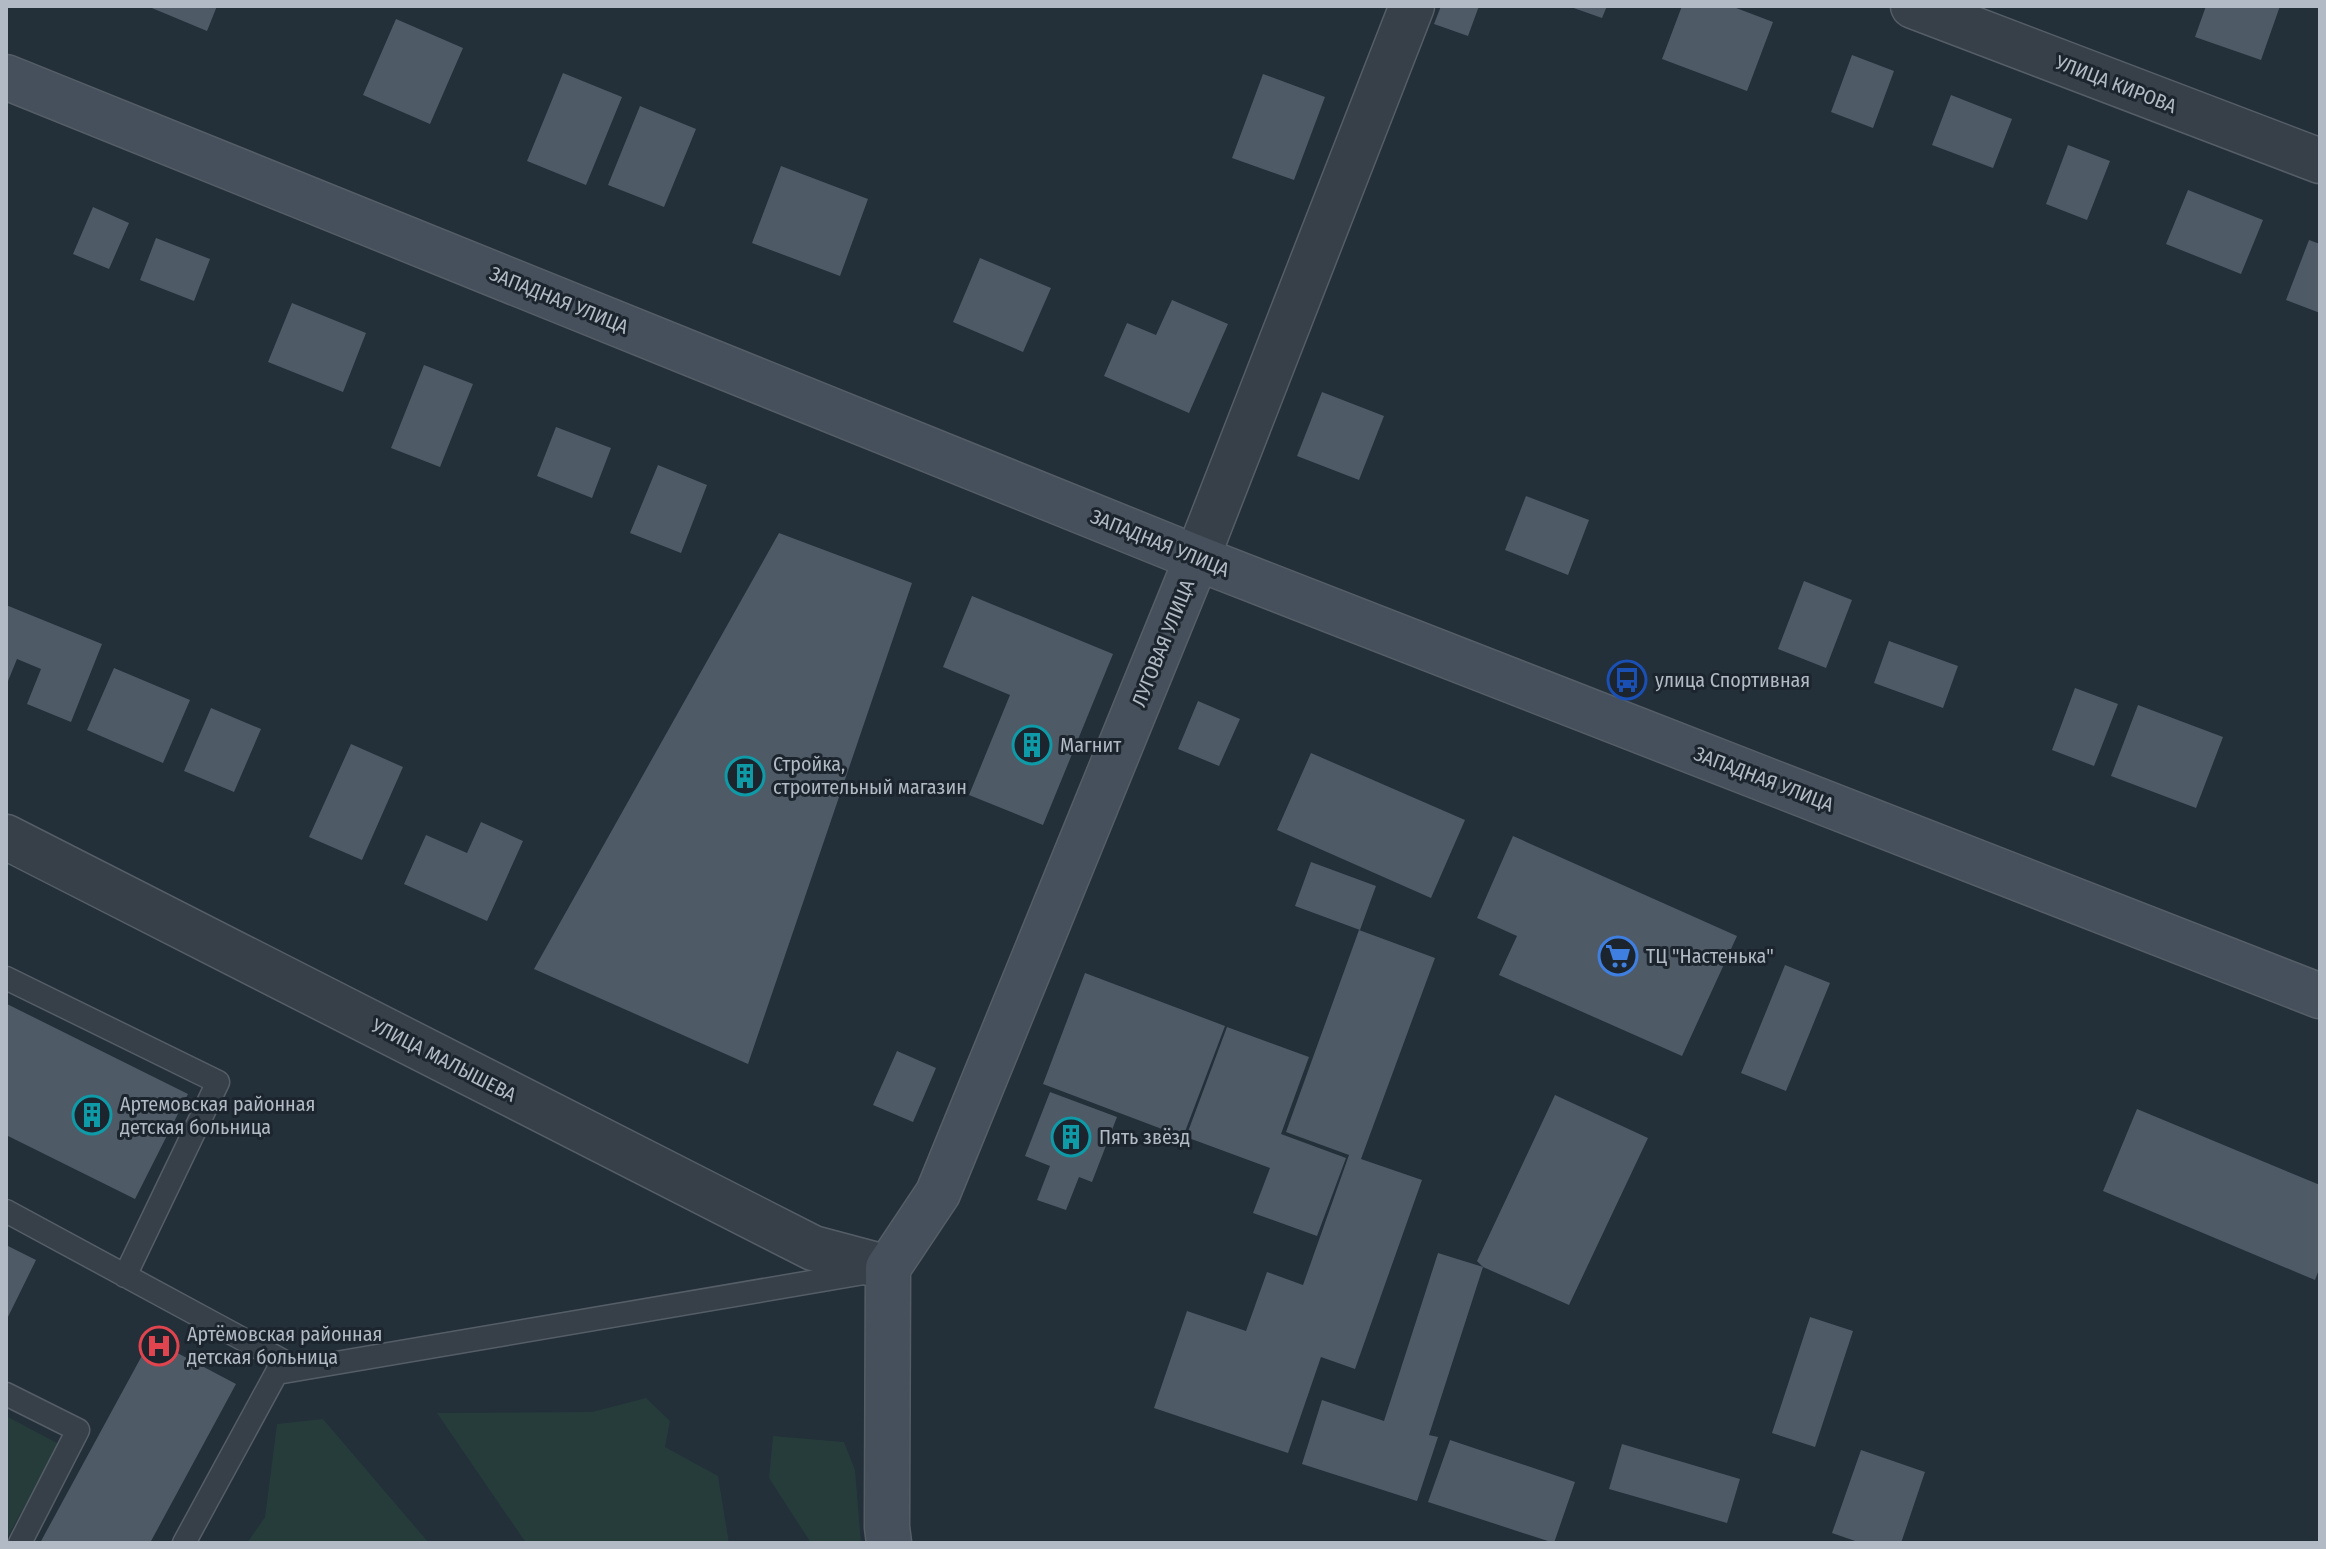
<svg xmlns="http://www.w3.org/2000/svg" width="2326" height="1549" viewBox="0 0 2326 1549" font-family="'Fira Sans Condensed',sans-serif">
	<rect width="100%" height="100%" fill="#232f39"/>
	<path fill="#263c3b" d="M 646,1398 L 670,1421 L 665,1447 L 718,1476 L 729,1543 L 526,1543 L 437,1413 L 592,1412 Z
		M 6,1416 L 59,1444 L 6,1540 Z
		M 323,1419 L 429,1543 L 247,1543 L 265,1517 L 277,1424 Z
		M 773,1436 L 844,1442 L 855,1470 L 861,1543 L 811,1543 L 769,1478 Z"/>
	<path fill="#4e5a66" d="M 147,6 L 217,6 L 207,31 Z
		M 1441,6 L 1479,6 L 1468,36 L 1434,24 Z
		M 1568,6 L 1607,6 L 1602,18 Z
		M 1682,6 L 1731,6 L 1773,22 L 1747,91 L 1662,59 Z
		M 2206,6 L 2280,6 L 2261,60 L 2195,37 Z
		M 396,19 L 463,48 L 430,124 L 363,95 Z
		M 1852,55 L 1894,71 L 1873,128 L 1831,112 Z
		M 563,73 L 622,97 L 586,185 L 527,161 Z
		M 1263,74 L 1325,97 L 1294,180 L 1232,158 Z
		M 1951,95 L 2012,119 L 1993,168 L 1932,145 Z
		M 640,106 L 696,129 L 664,207 L 608,185 Z
		M 2068,145 L 2110,161 L 2087,220 L 2046,204 Z
		M 781,166 L 868,199 L 840,276 L 752,243 Z
		M 2188,190 L 2263,220 L 2241,274 L 2166,244 Z
		M 93,207 L 129,223 L 109,269 L 73,254 Z
		M 156,238 L 210,259 L 194,301 L 140,280 Z
		M 2309,240 L 2320,244 L 2320,313 L 2286,300 Z
		M 980,258 L 1051,288 L 1023,352 L 953,322 Z
		M 1172,300 L 1228,324 L 1189,413 L 1104,376 L 1127,323 L 1156,335 Z
		M 292,303 L 366,333 L 343,392 L 268,362 Z
		M 424,365 L 473,384 L 440,467 L 391,448 Z
		M 1322,392 L 1384,416 L 1359,480 L 1297,456 Z
		M 556,427 L 611,448 L 592,498 L 537,476 Z
		M 658,465 L 707,485 L 681,553 L 630,533 Z
		M 1526,496 L 1589,520 L 1568,575 L 1505,550 Z
		M 779,533 L 912,583 L 748,1064 L 534,969 Z
		M 1804,581 L 1852,600 L 1826,668 L 1778,649 Z
		M 972,596 L 1113,654 L 1043,825 L 969,795 L 1010,695 L 943,667 Z
		M 6,605 L 102,644 L 71,722 L 27,704 L 41,669 L 17,659 L 6,686 Z
		M 1889,641 L 1958,666 L 1943,708 L 1874,683 Z
		M 114,668 L 190,700 L 163,763 L 87,730 Z
		M 2075,688 L 2118,704 L 2094,766 L 2052,750 Z
		M 1198,701 L 1240,719 L 1219,766 L 1178,749 Z
		M 2138,705 L 2223,737 L 2196,808 L 2111,776 Z
		M 211,708 L 261,729 L 234,792 L 184,771 Z
		M 351,744 L 403,767 L 362,860 L 309,837 Z
		M 1311,753 L 1465,820 L 1431,898 L 1277,830 Z
		M 481,822 L 523,841 L 487,921 L 404,884 L 426,835 L 467,853 Z
		M 1513,836 L 1737,936 L 1682,1056 L 1499,975 L 1517,936 L 1477,918 Z
		M 1311,862 L 1376,886 L 1360,930 L 1295,906 Z
		M 1359,930 L 1435,958 L 1361,1159 L 1422,1180 L 1355,1369 L 1321,1357 L 1288,1453 L 1154,1408 L 1187,1311 L 1246,1331 L 1267,1272 L 1303,1285 L 1349,1155 L 1286,1132 Z
		M 1785,965 L 1830,983 L 1786,1091 L 1741,1073 Z
		M 1085,973 L 1225,1026 L 1183,1137 L 1043,1084 Z
		M 7,1004 L 188,1094 L 135,1199 L 6,1135 Z
		M 1227,1027 L 1309,1057 L 1281,1134 L 1346,1158 L 1317,1236 L 1253,1213 L 1270,1168 L 1186,1137 Z
		M 897,1051 L 936,1068 L 913,1122 L 873,1105 Z
		M 1050,1092 L 1117,1117 L 1092,1182 L 1079,1177 L 1066,1210 L 1037,1200 L 1050,1166 L 1025,1156 Z
		M 1555,1095 L 1648,1138 L 1569,1305 L 1483,1267 L 1477,1261 Z
		M 2137,1109 L 2320,1185 L 2320,1267 L 2315,1280 L 2103,1191 Z
		M 6,1245 L 36,1260 L 6,1321 Z
		M 1438,1253 L 1483,1267 L 1429,1435 L 1438,1437 L 1417,1501 L 1302,1464 L 1322,1400 L 1384,1421 Z
		M 1810,1317 L 1853,1331 L 1815,1447 L 1772,1433 Z
		M 151,1339 L 236,1384 L 150,1543 L 40,1543 Z
		M 1450,1440 L 1575,1482 L 1554,1543 L 1428,1502 Z
		M 1622,1444 L 1740,1479 L 1727,1523 L 1609,1489 Z
		M 1861,1450 L 1925,1472 L 1901,1543 L 1861,1543 L 1832,1533 Z"/>
	<g fill="none" stroke-linecap="round" stroke-linejoin="round">
		<g stroke="#555e67" stroke-width="25">
			<path id="lane" d="M 6,978 L 218,1082 L 125,1276
				M 6,1211 L 283,1361 L 184,1543
				M 277,1373 L 864,1273
				M 6,1394 L 78,1430 L 20,1543"/>
		</g>
		<g stroke="#555e67" stroke-width="47">
			<path id="street" d="M 1913,6 L 2320,161
				M 1197,558 L 1412,6
				M 6,837 L 813,1248 L 888,1268"/>
		</g>
		<g stroke="#555e67" stroke-width="47">
			<path id="secondary" d="M 6,77 L 1197,558 L 2320,996
				M 889,1543 L 887,1527 L 888,1268 L 938,1193 L 1197,558"/>
		</g>
		<use href="#lane" stroke="#374049" stroke-width="22"/>
		<use href="#street" stroke="#374049" stroke-width="44"/>
		<use href="#secondary" stroke="#45505c" stroke-width="44"/>
	</g>
	<defs>
		<g id="bus-ring" transform="scale(2)"><circle r="9.5" fill="#1c252e" stroke="#1a4fb4" stroke-width="1.5"/><path d="M-5-6H5V4H4V6H2V4H-2V6H-4V4H-5ZM-3.5-4V0h7V-4ZM-3.5 1.2v1.5H-2V1.2ZM2 1.2v1.5H3.5V1.2Z" fill="#1a4fb4"/></g>
		<g id="building-ring" transform="scale(2)"><circle r="9.5" fill="#1c252e" stroke="#0f9aa8" stroke-width="1.5"/><path d="M-4-6H4V6H1V3H-1V6H-4ZM-2.5-4.3h1.7v1.8h-1.7ZM.8-4.3h1.7v1.8H.8ZM-2.5-1h1.7V.8h-1.7ZM.8-1h1.7V.8H.8Z" fill="#0f9aa8"/></g>
		<g id="supermarket-ring" transform="scale(2)"><circle r="9.5" fill="#1c252e" stroke="#3f7fe0" stroke-width="1.5"/><path d="M-6-5.5h2.5l.6 2H6L4.5 2H-2.5L-4.4-4H-6ZM-1.5 3.2a1.3 1.3 0 1 0 .1 0ZM3 3.2a1.3 1.3 0 1 0 .1 0Z" fill="#3f7fe0"/></g>
		<g id="hospital-ring" transform="scale(2)"><circle r="9.5" fill="#1c252e" stroke="#e0444e" stroke-width="1.5"/><path d="M-5-5h3v3.5h4V-5h3V5h-3V1.5h-4V5h-3Z" fill="#e0444e"/></g>
	</defs>
	<g fill-rule="evenodd">
		<use href="#bus-ring" x="1627" y="680"/>
		<use href="#building-ring" x="1032" y="745"/>
		<use href="#building-ring" x="745" y="776"/>
		<use href="#supermarket-ring" x="1618" y="956"/>
		<use href="#building-ring" x="92" y="1115"/>
		<use href="#building-ring" x="1071" y="1137"/>
		<use href="#hospital-ring" x="159" y="1346"/>
	</g>
	<g text-anchor="middle" stroke-width="6" stroke-linejoin="round" paint-order="stroke">
		<g font-size="20" fill="#b2bbc5" stroke="#1c252e">
			<text transform="translate(2116 84) rotate(21)" y="7">УЛИЦА КИРОВА</text>
			<text transform="translate(559 300) rotate(22)" y="7">ЗАПАДНАЯ УЛИЦА</text>
			<text transform="translate(1160 543) rotate(22)" y="7">ЗАПАДНАЯ УЛИЦА</text>
			<text transform="translate(1163 643) rotate(-68)" y="7">ЛУГОВАЯ УЛИЦА</text>
			<text transform="translate(1764 779) rotate(21)" y="7">ЗАПАДНАЯ УЛИЦА</text>
			<text transform="translate(444 1060) rotate(27)" y="7">УЛИЦА МАЛЫШЕВА</text>
		</g>
		<g font-size="20" fill="#b2bbc5" stroke="#1c252e" text-anchor="start">
			<text x="1655" y="687">улица Спортивная</text>
			<text x="1060" y="752">Магнит</text>
			<text x="773" y="771">Стройка,<tspan x="773" dy="23">строительный магазин</tspan></text>
			<text x="1646" y="963">ТЦ "Настенька"</text>
			<text x="120" y="1111">Артемовская районная<tspan x="120" dy="23">детская больница</tspan></text>
			<text x="1099" y="1144">Пять звёзд</text>
			<text x="187" y="1341">Артёмовская районная<tspan x="187" dy="23">детская больница</tspan></text>
		</g>
	</g>
	<rect width="2326" height="1549" fill="none" stroke="#b2bbc5" stroke-width="16"/>
</svg>
